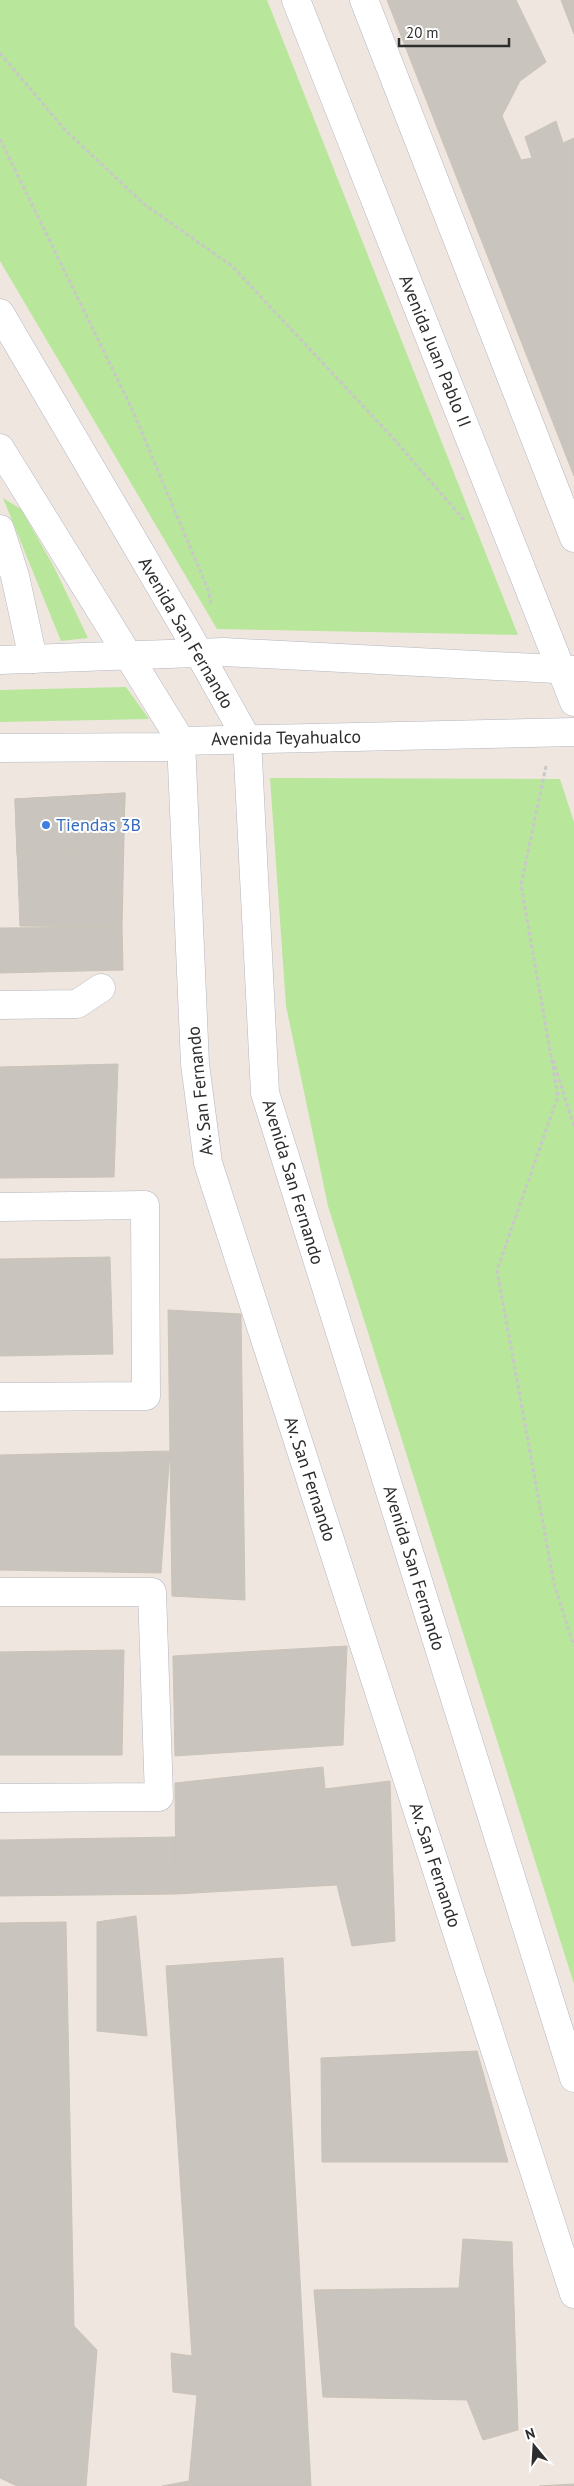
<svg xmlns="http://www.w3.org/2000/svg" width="574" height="2486" viewBox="0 0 574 2486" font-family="'PT Sans',sans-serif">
	<rect width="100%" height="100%" fill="#efe7df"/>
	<path fill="#b8e69a" d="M 0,0 L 267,0 L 518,635 L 217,629 L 0,261 Z
		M 3,498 L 21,509 L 54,567 L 88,638 L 61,641 Z
		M 126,687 L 149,719 L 0,722 L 0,690 Z
		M 270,778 L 560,779 L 574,822 L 574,1984 L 328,1206 L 286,1006 Z"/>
	<path fill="#cac4be" stroke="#cac3b8" d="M 387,0 L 516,0 L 546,62 L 520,81 L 502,116 L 521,160 L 532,158 L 525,137 L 556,121 L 563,143 L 574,138 L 574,476 Z
		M 561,0 L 574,0 L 574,34 Z
		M 125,793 L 123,851 L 77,851 L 75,796 Z
		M 125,793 L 122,927 L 20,926 L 15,799 Z
		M 75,796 L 77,851 L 17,855 L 15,799 Z
		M 122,927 L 123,970 L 0,973 L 0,928 Z
		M 118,1064 L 114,1177 L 0,1178 L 0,1067 Z
		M 110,1257 L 113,1354 L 0,1356 L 0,1259 Z
		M 168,1310 L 241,1314 L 245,1600 L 172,1596 Z
		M 170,1451 L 161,1573 L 0,1570 L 0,1455 Z
		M 347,1646 L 343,1745 L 175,1756 L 173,1656 Z
		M 124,1650 L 122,1755 L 0,1755 L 0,1652 Z
		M 323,1767 L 325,1789 L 390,1781 L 395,1941 L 352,1946 L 337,1885 L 176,1894 L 175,1783 Z
		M 175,1837 L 176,1894 L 0,1896 L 0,1840 Z
		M 136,1916 L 147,2036 L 97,2031 L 97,1922 Z
		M 66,1922 L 74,2326 L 97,2350 L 86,2486 L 17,2486 L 0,2478 L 0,1923 Z
		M 283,1958 L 311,2486 L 162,2486 L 189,2481 L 197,2395 L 173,2392 L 171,2353 L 192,2356 L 166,1966 Z
		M 477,2051 L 508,2162 L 322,2162 L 321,2058 Z
		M 463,2239 L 512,2242 L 518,2430 L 483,2440 L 467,2400 L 323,2397 L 314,2290 L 459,2288 Z
		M 574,2484 L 574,2486 L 539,2486 Z"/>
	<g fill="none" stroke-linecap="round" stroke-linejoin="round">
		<g stroke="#b3b6c1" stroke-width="29">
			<path id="minor" d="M 0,1005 L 77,1004 L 101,988
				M 0,1207 L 145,1205 L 146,1396 L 0,1397
				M 0,1592 L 152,1592 L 159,1797 L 0,1798"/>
		</g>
		<g stroke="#b3b6c1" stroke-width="29">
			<path id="tertiary" d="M 296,0 L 574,702
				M 364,0 L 574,538
				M 0,313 L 187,632 L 247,739 L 265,1093 L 574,2078
				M 0,448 L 181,741 L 195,1064 L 208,1163 L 574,2294
				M 0,529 L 15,576 L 33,659"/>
		</g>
		<g stroke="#b3b6c1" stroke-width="29">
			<path id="secondary" d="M 0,660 L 224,652 L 574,670
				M 0,748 L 166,747 L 181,741 L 574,732"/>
		</g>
		<path stroke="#c8c8c8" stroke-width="3" stroke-dasharray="4 2.5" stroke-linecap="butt" d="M 0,53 L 65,130 L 144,204 L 232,266 L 393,438 L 465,521
			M 0,139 L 132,409 L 209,592 L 211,605
			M 546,766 L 521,885 L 558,1096 L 497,1270 L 554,1584 L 574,1646
			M 553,1060 L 574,1126"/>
		<use href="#minor" stroke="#fff" stroke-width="28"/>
		<use href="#tertiary" stroke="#fff" stroke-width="28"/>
		<use href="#secondary" stroke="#fff" stroke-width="28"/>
	</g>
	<circle fill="#3f7fe0" stroke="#fff" stroke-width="2" cx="46" cy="825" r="5"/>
	<g text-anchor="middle" stroke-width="4" stroke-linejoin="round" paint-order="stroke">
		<g font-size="18" fill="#2d2d2d" stroke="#fff">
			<text transform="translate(435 351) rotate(68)" y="6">Avenida Juan Pablo II</text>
			<text transform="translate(186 633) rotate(60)" y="6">Avenida San Fernando</text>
			<text transform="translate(286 738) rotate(-1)" y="6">Avenida Teyahualco</text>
			<text transform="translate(200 1091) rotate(-96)" y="6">Av. San Fernando</text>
			<text transform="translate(293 1182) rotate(73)" y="6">Avenida San Fernando</text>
			<text transform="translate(310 1479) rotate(72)" y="6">Av. San Fernando</text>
			<text transform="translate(414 1568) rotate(73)" y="6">Avenida San Fernando</text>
			<text transform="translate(435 1865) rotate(72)" y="6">Av. San Fernando</text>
		</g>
		<g font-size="18" fill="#366cbe" stroke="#fff" text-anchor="start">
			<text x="56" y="831">Tiendas 3B</text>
		</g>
	</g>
	<g transform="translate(534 2446) rotate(342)" stroke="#ffffff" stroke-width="4" paint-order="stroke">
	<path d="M0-4L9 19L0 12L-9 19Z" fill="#2d2d2d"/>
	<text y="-8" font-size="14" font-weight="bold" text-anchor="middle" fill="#2d2d2d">N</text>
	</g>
	<path d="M399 38v8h110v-8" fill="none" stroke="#2d2d2d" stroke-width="2.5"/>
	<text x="406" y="38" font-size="15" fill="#2d2d2d" stroke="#ffffff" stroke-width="4" paint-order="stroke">20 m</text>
</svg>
